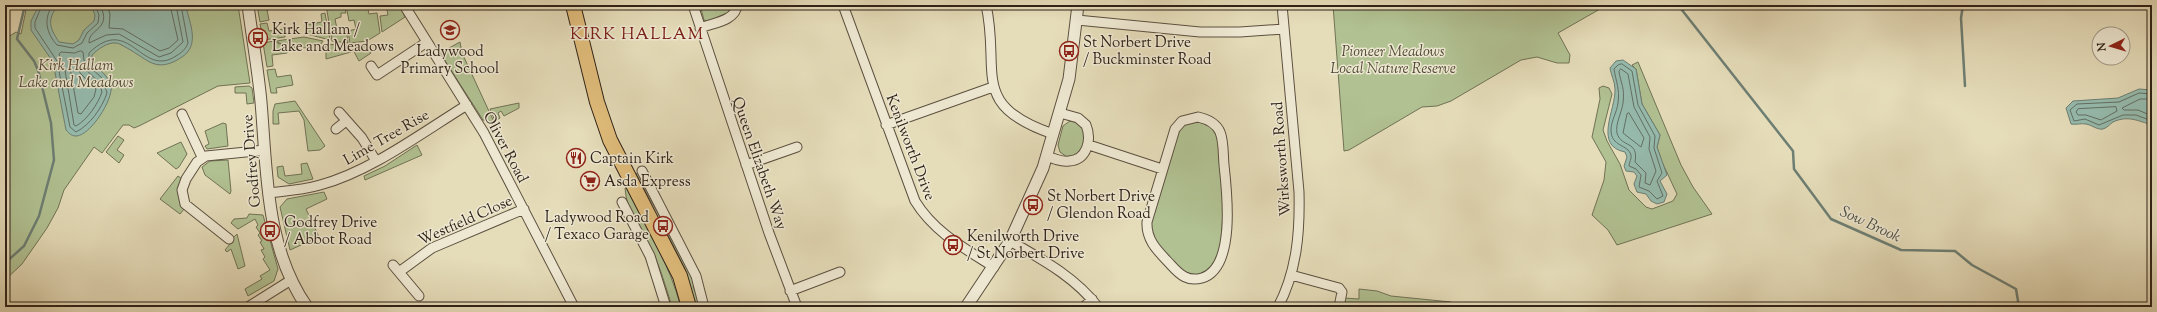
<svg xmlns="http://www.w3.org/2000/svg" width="2157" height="312" viewBox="0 0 2157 312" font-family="'Sorts Mill Goudy',serif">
	<rect width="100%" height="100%" fill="#e5dcb9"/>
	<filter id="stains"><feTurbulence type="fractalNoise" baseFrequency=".005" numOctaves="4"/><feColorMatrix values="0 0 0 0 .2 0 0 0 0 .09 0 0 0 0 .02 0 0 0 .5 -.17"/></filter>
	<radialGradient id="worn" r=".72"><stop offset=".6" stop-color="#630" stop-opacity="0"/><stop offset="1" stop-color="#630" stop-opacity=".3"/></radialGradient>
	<path fill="#b1c192" stroke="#707255" d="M 27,5 L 238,5 L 250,83 L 218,86 L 139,126 L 134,128 L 129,125 L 123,125 L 102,153 L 94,147 L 64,190 L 58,208 L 47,228 L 22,264 L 5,280 L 5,39 L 16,32 L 21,34 Z
		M 261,5 L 276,5 L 276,8 L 267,10 L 269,20 L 260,22 L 258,11 Z
		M 326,5 L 344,5 L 346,13 L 341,13 L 341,17 L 335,19 L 337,29 L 346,27 L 348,43 L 332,41 Z
		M 346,5 L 367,5 L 369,14 L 377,13 L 380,33 L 367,41 L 350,43 L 348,31 L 356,29 L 354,20 L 349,21 Z
		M 386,5 L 399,5 L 405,17 L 382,32 L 380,16 L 388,15 Z
		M 700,5 L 734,5 L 731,13 L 708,22 L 704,20 Z
		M 1333,5 L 1607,5 L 1558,33 L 1570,55 L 1569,63 L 1557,63 L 1537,57 L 1521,60 L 1451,101 L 1437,106 L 1422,107 L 1349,150 L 1344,151 Z
		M 325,13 L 330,40 L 307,34 L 305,25 L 322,22 L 321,14 Z
		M 267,23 L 269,31 L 284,29 L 285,37 L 263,40 L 260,24 Z
		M 304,37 L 323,41 L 321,44 C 308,50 288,49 276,41 Z
		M 274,41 L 287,48 L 287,53 L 272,55 L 273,66 L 267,67 L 263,43 Z
		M 460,42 L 462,53 L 494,122 L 483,120 L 440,53 Z
		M 326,44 L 349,46 L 351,52 L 326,59 Z
		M 366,45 L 371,53 L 359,61 L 351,46 Z
		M 1638,62 L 1681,165 L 1693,187 L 1712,214 L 1617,245 L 1608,230 L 1592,215 L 1604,180 L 1606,162 L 1592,137 L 1600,99 L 1599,88 L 1603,86 L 1609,88 L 1612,94 L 1603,130 L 1607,141 L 1620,164 L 1629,190 L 1646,207 L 1652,209 L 1673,201 L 1677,194 L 1662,162 L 1657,147 L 1660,135 L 1642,104 L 1636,69 L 1632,65 Z
		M 275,69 L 277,77 L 291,75 L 293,85 L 276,88 L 277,93 L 271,93 L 267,70 Z
		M 249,86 L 252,88 L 254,103 L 247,104 L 246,93 L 235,93 L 235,87 Z
		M 295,101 L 325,146 L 320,150 L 308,151 L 304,120 L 299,111 L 278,113 L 279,124 L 273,124 L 273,111 L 275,104 Z
		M 519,103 L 519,108 L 504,116 L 501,111 L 498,113 L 500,118 L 495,121 L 490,109 Z
		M 1070,121 C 1086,122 1091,147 1077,155 C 1074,157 1070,157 1067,157 L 1060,152 L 1058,145 L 1063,126 Z
		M 1199,121 C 1205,123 1210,124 1214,130 C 1226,147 1226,245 1215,264 C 1212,269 1203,273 1198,277 L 1183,273 L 1155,243 L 1150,222 L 1176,134 L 1184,124 Z
		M 223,123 L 226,124 L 228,146 L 207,149 L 205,146 L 209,144 L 205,131 Z
		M 118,136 L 124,140 L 117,150 L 124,155 L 119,163 L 106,152 Z
		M 181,142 L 187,154 L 179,167 L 176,169 L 157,153 Z
		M 417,145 L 422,155 L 365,180 L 364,176 L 385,166 Z
		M 228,160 L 231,191 L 230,194 L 205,175 L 202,167 L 210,161 Z
		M 307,163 L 313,179 L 289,184 L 278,177 L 277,167 L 283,166 L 285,176 L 302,174 L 301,164 Z
		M 639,172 L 680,251 L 695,284 L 693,286 L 695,292 L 698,294 L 701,307 L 696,307 L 685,269 L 665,229 L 666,228 L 636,174 Z
		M 178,176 L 182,179 L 185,208 L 180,214 L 160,199 Z
		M 627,187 C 647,226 669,264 681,307 L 672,307 C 666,287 660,267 651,248 C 641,229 626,210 625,188 Z
		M 324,192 L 327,199 L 306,209 L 319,237 L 290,250 L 280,207 L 287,199 Z
		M 249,214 L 263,215 L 278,269 L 274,281 L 248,296 L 245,289 L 262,279 L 260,276 L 270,270 L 263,259 L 265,257 L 261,250 L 264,249 L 260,242 L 262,241 L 258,235 L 260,233 L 256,227 L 258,225 L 255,219 L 238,229 L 231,223 L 234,219 L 247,218 Z
		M 237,234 L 245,266 L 238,269 L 231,249 L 227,252 L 225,250 L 230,244 L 228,243 Z
		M 1359,289 L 1377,291 L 1391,296 L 1451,302 L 1451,307 L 1343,307 L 1344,298 L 1359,299 Z"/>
	<path fill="#96bcaf" stroke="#6d7e73" d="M 39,5 L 58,5 C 47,20 49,27 59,42 L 73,44 L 79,40 L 84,30 L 94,21 L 95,15 L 91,5 L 183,5 L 186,7 C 190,24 200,45 182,57 C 156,74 149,60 127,48 C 123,46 119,43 116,43 C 107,42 97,50 92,55 L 93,64 C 100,70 108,76 111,85 C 114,99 90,136 76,136 C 71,136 69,133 66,130 L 53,62 L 31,30 L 31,21 Z
		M 1623,60 L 1636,69 L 1642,104 L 1660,135 L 1657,147 L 1667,175 L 1660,181 L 1667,194 L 1664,202 L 1657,204 L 1651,201 L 1646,194 L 1637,192 L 1634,184 L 1637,176 L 1634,172 L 1626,171 L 1624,166 L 1627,157 L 1625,152 C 1593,146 1616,109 1615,89 C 1615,82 1611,75 1610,68 L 1616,61 Z
		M 2139,89 L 2152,90 L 2152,125 C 2138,121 2128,115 2113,122 C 2110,124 2107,128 2103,129 C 2097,130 2092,125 2086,124 C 2081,123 2076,125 2071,124 L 2066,108 L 2073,101 L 2118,98 Z"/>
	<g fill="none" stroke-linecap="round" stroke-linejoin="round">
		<path stroke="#626f64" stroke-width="1" d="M 42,5 L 35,22 L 35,28 L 57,61 L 70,127 L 76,132 C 90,125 102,108 107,93 L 103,79 L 89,66 L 89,53 C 130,13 141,79 176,56 C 181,53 186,49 188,43 L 181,5
			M 53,5 C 43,18 46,33 57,45 L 73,48 L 82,43 L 87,33 L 98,23 L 99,15 L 95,5
			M 100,5 C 113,30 88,28 89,43 L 106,35 L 119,34 L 159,57 L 171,53 L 183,42 L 176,5
			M 107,5 L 110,14 L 109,28 L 123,29 L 160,51 L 169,48 L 178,40 L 170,5
			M 81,51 L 83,52 L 85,69 L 99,82 L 102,92 C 98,104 87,120 76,126 L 74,125 L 65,70 L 59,54 L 61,52 L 74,53 Z
			M 71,59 L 77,60 L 80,73 L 96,89 L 94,97 L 81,114 L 78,113 L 69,62 Z
			M 1622,64 L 1632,71 L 1638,105 L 1655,136 L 1654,148 L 1662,173 L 1657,181 L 1663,196 L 1657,199 L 1649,191 L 1639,187 L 1641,175 L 1636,169 L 1629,166 C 1629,163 1632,158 1631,155 C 1628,144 1611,147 1611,130 C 1611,121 1617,112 1618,103 C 1620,89 1616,82 1614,69 L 1618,65 Z
			M 1621,69 L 1628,74 L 1634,107 L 1650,137 L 1649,149 L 1656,171 L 1650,185 L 1645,183 L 1646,173 L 1635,162 C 1639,140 1621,148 1617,133 C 1615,124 1622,112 1623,103 C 1625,88 1621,84 1619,72 Z
			M 2152,94 L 2139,93 L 2119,102 L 2077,104 L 2070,110 L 2074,121 L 2085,119 L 2099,125 L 2123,115 L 2136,115 L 2152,121
			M 2152,99 L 2140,99 L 2122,108 L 2124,110 L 2138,110 L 2152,116
			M 2116,107 L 2117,111 L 2101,120 L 2086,115 L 2078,115 L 2076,112 L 2078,109 Z
			M 1629,113 L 1644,138 L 1641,147 L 1623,133 L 1627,114 Z"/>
		<path stroke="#6d7e73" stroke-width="2.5" d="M 1678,5 L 1793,151 L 1794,169 L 1831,219 L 1901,250 L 1955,251 L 1972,265 L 2016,289 L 2019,307
			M 1963,5 L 1961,18 L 1965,86
			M 5,263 L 24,246 L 39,216 L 54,160 L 51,123 L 38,70 L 34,61 L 17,39 L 25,5"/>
		<g stroke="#5c5040" stroke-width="11">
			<path id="minor" d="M 404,5 L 484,133 L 574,307
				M 693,5 L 769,233 L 797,307
				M 843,5 L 915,201 C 934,232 964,248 994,267
				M 986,5 C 1001,71 968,105 1053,134
				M 1077,20 L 1200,32 L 1240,32 L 1284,29
				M 700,28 C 712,23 736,21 737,5
				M 371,66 L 377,75 L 427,42
				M 339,112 L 362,138 L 376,161
				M 182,114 L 202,157
				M 1198,117 C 1207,119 1216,123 1220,132 C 1224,142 1223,155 1224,165 C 1227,192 1236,268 1202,278 C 1188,282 1180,275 1171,265 C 1159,252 1146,241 1147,222 L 1175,129 L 1182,121 Z
				M 886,125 L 993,87
				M 336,129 L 346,121
				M 1089,145 L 1162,169
				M 1047,156 C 1054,159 1061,162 1069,161 C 1087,160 1092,140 1086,125 L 1078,118 L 1060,113
				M 746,165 L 797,147
				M 642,171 L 696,276 L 704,307
				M 268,193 C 286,191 303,190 320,185 C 370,172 423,132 467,105
				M 622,202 L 650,256 L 666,307
				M 229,239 L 185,204 L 182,190 L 186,179 L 197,162 L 206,156 L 265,150
				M 1010,241 C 1043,260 1075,277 1098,307
				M 393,265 L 419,296
				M 399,272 L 432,248 L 524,209
				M 1291,275 L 1339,288 L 1342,292 L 1339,307
				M 790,291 L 840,272
				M 248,307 L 291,280
				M 1084,307 L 1092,299
				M 1278,307 C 1297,271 1300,232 1299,192 L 1282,5"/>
		</g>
		<g stroke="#5c5040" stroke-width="13">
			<path id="tertiary" d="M 248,5 C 252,37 258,69 261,102 C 267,171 265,247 307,307
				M 966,307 L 1010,241 L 1043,168 L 1069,79 L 1078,5"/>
		</g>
		<g stroke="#2f2218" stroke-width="16">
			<path id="primary" d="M 573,5 L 597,102 L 610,140 L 680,276 L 689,307"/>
		</g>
		<use href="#minor" stroke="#eee8d2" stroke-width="9"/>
		<use href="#tertiary" stroke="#eee8d2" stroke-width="11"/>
		<use href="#primary" stroke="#e2be7c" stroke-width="14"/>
	</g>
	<defs>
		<g id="school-ring" transform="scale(1)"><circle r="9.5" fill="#eee8d2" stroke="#8f2418" stroke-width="1.5"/><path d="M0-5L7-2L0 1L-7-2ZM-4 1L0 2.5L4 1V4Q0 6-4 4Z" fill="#8f2418"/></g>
		<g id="bus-ring" transform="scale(1)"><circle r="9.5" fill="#eee8d2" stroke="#8f2418" stroke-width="1.5"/><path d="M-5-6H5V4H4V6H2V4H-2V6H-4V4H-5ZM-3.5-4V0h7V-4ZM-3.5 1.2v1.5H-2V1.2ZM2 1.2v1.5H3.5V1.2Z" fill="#8f2418"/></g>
		<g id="restaurant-ring" transform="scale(1)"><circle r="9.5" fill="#eee8d2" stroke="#8f2418" stroke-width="1.5"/><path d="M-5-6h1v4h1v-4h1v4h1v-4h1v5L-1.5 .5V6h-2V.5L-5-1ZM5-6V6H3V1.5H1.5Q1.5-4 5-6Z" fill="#8f2418"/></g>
		<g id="supermarket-ring" transform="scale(1)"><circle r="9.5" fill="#eee8d2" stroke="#8f2418" stroke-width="1.5"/><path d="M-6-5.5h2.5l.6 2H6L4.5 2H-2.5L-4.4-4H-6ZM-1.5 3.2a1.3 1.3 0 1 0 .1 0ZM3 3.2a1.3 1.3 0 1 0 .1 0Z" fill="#8f2418"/></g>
	</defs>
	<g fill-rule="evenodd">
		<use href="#school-ring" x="450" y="30"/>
		<use href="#bus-ring" x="258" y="38"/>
		<use href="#bus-ring" x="1069" y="51"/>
		<use href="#restaurant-ring" x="576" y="158"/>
		<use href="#supermarket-ring" x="590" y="181"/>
		<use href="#bus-ring" x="1033" y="205"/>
		<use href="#bus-ring" x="663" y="226"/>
		<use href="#bus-ring" x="270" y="231"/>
		<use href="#bus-ring" x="953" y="245"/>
	</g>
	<g text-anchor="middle" stroke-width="3" stroke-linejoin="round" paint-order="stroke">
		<g font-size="15" fill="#2f2218" stroke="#eee8d2" text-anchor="start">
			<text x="272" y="34">Kirk Hallam /<tspan x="272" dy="17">Lake and Meadows</tspan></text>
			<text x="1083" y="47">St Norbert Drive<tspan x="1083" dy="17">/ Buckminster Road</tspan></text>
			<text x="450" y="56" text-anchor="middle">Ladywood<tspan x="450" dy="17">Primary School</tspan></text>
			<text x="590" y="163">Captain Kirk</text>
			<text x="604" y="186">Asda Express</text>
			<text x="1047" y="201">St Norbert Drive<tspan x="1047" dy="17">/ Glendon Road</tspan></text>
			<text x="649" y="222" text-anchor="end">Ladywood Road<tspan x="649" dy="17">/ Texaco Garage</tspan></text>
			<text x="284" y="227">Godfrey Drive<tspan x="284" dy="17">/ Abbot Road</tspan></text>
			<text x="967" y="241">Kenilworth Drive<tspan x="967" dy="17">/ St Norbert Drive</tspan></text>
		</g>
		<g font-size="15" font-style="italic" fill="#504a36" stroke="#eee8d2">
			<text x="1393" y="56">Pioneer Meadows<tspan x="1393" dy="17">Local Nature Reserve</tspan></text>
			<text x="76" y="70">Kirk Hallam<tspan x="76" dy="17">Lake and Meadows</tspan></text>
		</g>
		<g font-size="15" fill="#2f2218" stroke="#eee8d2">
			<text transform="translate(386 137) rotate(-30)" y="5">Lime Tree Rise</text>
			<text transform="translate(506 147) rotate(62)" y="5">Oliver Road</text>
			<text transform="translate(911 147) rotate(69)" y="5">Kenilworth Drive</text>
			<text transform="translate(1281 159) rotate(-94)" y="5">Wirksworth Road</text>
			<text transform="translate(251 161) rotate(-95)" y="5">Godfrey Drive</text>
			<text transform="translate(760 163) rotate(71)" y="5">Queen Elizabeth Way</text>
			<text transform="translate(465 220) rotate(-24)" y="5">Westfield Close</text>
		</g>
		<g font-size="16" font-style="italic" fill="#4e5045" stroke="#eee8d2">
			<text transform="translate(1871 223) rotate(25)" y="6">Sow Brook</text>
		</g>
		<g font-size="17" letter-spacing="1" fill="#7a1f14" stroke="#eee8d2">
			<text x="637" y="39">KIRK HALLAM</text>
		</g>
	</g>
	<rect width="2157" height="312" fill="none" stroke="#e5dcb9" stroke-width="20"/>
	<rect x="6" y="6" width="2145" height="300" fill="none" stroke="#2f2218" stroke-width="2"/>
	<rect x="10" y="10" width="2137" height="292" fill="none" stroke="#2f2218"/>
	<g transform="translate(2111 46) rotate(265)"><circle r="19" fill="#eee8d2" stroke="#a29988"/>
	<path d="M0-3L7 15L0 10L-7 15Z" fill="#8f2418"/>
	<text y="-6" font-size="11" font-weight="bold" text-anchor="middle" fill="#2f2218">N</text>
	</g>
	<rect width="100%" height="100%" filter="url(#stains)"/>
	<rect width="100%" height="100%" fill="url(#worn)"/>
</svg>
